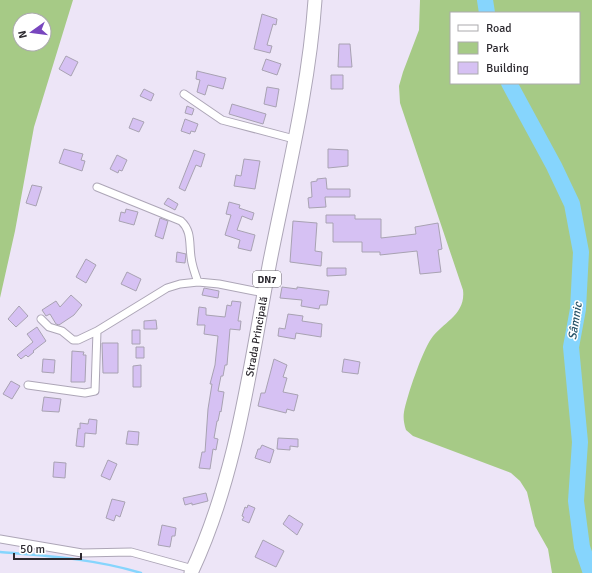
<svg xmlns="http://www.w3.org/2000/svg" width="592" height="573" viewBox="0 0 592 573" font-family="Signika,sans-serif">
	<rect width="100%" height="100%" fill="#ede5f7"/>
	<path fill="#a6ca86" fill-rule="evenodd" d="M 0,0 L 73,0 L 34,127 L 15,231 L 0,298 ZM 20,20 L 44,20 L 44,44 L 20,44 Z
		M 420,0 L 592,0 L 592,573 L 552,573 L 548,549 L 535,526 L 527,492 L 520,481 L 511,473 L 413,436 L 406,430 C 404,424 403,418 404,412 C 407,396 422,352 431,339 C 443,322 466,315 463,290 L 400,103 L 399,86 L 403,72 L 419,30 ZM 451,13 L 579,13 L 579,83 L 451,83 Z"/>
	<g fill="none" stroke-linecap="round" stroke-linejoin="round">
		<path stroke="#86d5fd" stroke-width="2.5" d="M 0,552 C 47,556 96,559 141,573"/>
		<path stroke="#86d5fd" stroke-width="16" d="M 485,0 L 487,13
			M 509,83 L 554,166 L 572,204 L 581,252 L 578,309 L 571,347 L 580,442 L 576,501 L 582,547 L 591,573"/>
	</g>
	<path fill="#d6c1f3" stroke="#a8a2b2" d="M 262,14 L 277,19 L 276,25 L 273,24 L 267,45 L 272,46 L 270,53 L 254,49 Z
		M 339,44 L 350,44 L 352,67 L 338,67 Z
		M 66,56 L 78,62 L 71,76 L 59,69 Z
		M 266,59 L 281,64 L 277,75 L 262,70 Z
		M 197,71 L 226,78 L 223,89 L 208,85 L 205,95 L 197,92 L 200,80 L 196,79 Z
		M 331,75 L 343,75 L 343,89 L 331,89 Z
		M 267,87 L 279,89 L 276,107 L 264,104 Z
		M 144,89 L 154,94 L 151,101 L 140,96 Z
		M 232,104 L 266,114 L 263,124 L 229,114 Z
		M 187,106 L 194,109 L 192,115 L 185,113 Z
		M 133,118 L 144,122 L 139,132 L 129,128 Z
		M 185,119 L 198,124 L 195,132 L 191,131 L 190,134 L 181,131 Z
		M 64,149 L 83,154 L 81,160 L 85,161 L 82,171 L 59,163 Z
		M 328,149 L 348,150 L 348,166 L 328,168 Z
		M 194,150 L 205,154 L 201,167 L 196,165 L 185,191 L 179,188 Z
		M 117,155 L 127,160 L 122,171 L 119,170 L 118,173 L 110,169 Z
		M 244,159 L 260,161 L 255,189 L 234,186 L 236,175 L 241,176 Z
		M 326,178 L 327,189 L 350,189 L 350,197 L 325,197 L 326,207 L 309,208 L 308,198 L 312,197 L 311,182 L 317,181 L 317,179 Z
		M 32,185 L 42,187 L 36,206 L 26,203 Z
		M 168,198 L 178,204 L 175,210 L 164,204 Z
		M 229,202 L 240,205 L 239,208 L 254,213 L 252,220 L 242,216 L 237,230 L 255,235 L 251,251 L 238,248 L 240,240 L 225,235 L 231,215 L 226,214 Z
		M 126,209 L 138,212 L 134,225 L 119,221 L 121,212 L 125,213 Z
		M 326,215 L 355,215 L 355,219 L 381,219 L 381,238 L 416,234 L 415,227 L 438,223 L 442,249 L 438,250 L 441,272 L 420,274 L 417,251 L 380,255 L 380,252 L 362,252 L 362,242 L 333,242 L 333,223 L 326,223 Z
		M 160,218 L 168,221 L 163,239 L 155,236 Z
		M 293,221 L 317,223 L 315,251 L 322,252 L 321,266 L 290,262 Z
		M 177,252 L 186,254 L 185,263 L 176,262 Z
		M 86,259 L 96,265 L 86,283 L 76,277 Z
		M 327,268 L 346,268 L 346,275 L 327,276 Z
		M 127,272 L 141,279 L 136,291 L 121,284 Z
		M 282,287 L 297,289 L 297,287 L 329,291 L 327,305 L 320,305 L 319,309 L 301,306 L 302,300 L 280,298 Z
		M 204,288 L 219,291 L 218,298 L 202,295 Z
		M 71,295 L 82,305 L 74,315 L 59,325 L 56,324 L 50,314 L 46,316 L 42,310 L 56,301 L 60,307 Z
		M 232,301 L 241,302 L 238,321 L 241,321 L 240,330 L 230,329 L 227,365 L 225,365 L 223,376 L 221,376 L 218,391 L 224,392 L 221,412 L 220,411 L 218,421 L 217,421 L 214,438 L 218,439 L 216,450 L 213,449 L 210,469 L 199,468 L 202,452 L 205,452 L 208,409 L 212,384 L 210,384 L 215,365 L 218,336 L 204,334 L 205,325 L 197,325 L 199,307 L 206,308 L 206,315 L 225,317 L 227,305 L 231,306 Z
		M 19,306 L 28,316 L 16,327 L 8,319 Z
		M 288,314 L 303,316 L 302,321 L 322,324 L 321,337 L 296,333 L 295,339 L 278,336 L 279,328 L 285,329 Z
		M 156,320 L 157,329 L 144,329 L 144,321 Z
		M 37,327 L 46,341 L 33,351 L 34,352 L 28,357 L 26,355 L 21,359 L 17,355 L 33,342 L 27,334 Z
		M 132,330 L 140,330 L 140,344 L 132,344 Z
		M 102,343 L 118,343 L 118,373 L 103,373 Z
		M 136,347 L 144,347 L 144,358 L 136,358 Z
		M 72,351 L 84,352 L 83,355 L 86,355 L 85,382 L 71,382 Z
		M 43,359 L 55,360 L 54,373 L 42,372 Z
		M 274,359 L 287,365 L 283,377 L 287,378 L 283,392 L 298,395 L 294,411 L 287,409 L 286,413 L 258,406 L 261,393 L 265,393 Z
		M 344,359 L 360,362 L 358,374 L 342,372 Z
		M 141,365 L 141,387 L 133,387 L 133,366 Z
		M 11,381 L 20,386 L 12,399 L 3,394 Z
		M 44,397 L 61,399 L 59,412 L 42,411 Z
		M 89,419 L 97,420 L 96,434 L 85,433 L 84,447 L 76,446 L 78,428 L 80,429 L 80,423 L 88,424 Z
		M 128,431 L 139,432 L 138,445 L 126,444 Z
		M 278,438 L 298,439 L 298,447 L 290,446 L 290,450 L 277,449 Z
		M 262,445 L 274,450 L 270,463 L 255,458 L 258,449 L 260,449 Z
		M 108,460 L 117,464 L 110,480 L 101,476 Z
		M 54,462 L 66,463 L 65,478 L 53,477 Z
		M 206,493 L 208,501 L 192,505 L 192,503 L 185,505 L 183,498 Z
		M 112,499 L 125,502 L 120,517 L 116,515 L 114,521 L 106,518 Z
		M 248,505 L 255,508 L 249,523 L 242,520 L 244,517 L 242,516 L 245,507 L 247,508 Z
		M 289,515 L 303,524 L 297,535 L 283,524 Z
		M 162,525 L 176,528 L 175,536 L 172,536 L 170,547 L 158,545 Z
		M 263,540 L 284,551 L 276,567 L 255,557 Z"/>
	<g fill="none" stroke-linecap="round" stroke-linejoin="round">
		<g stroke="#ada6b7" stroke-width="9">
			<path id="street" d="M 184,94 L 222,120 L 294,139
				M 97,187 L 181,221 C 192,231 189,243 191,257 C 192,266 195,274 198,282
				M 41,319 L 49,327 L 62,331 L 73,340 L 78,340 L 97,331
				M 28,385 L 85,393 L 95,391 L 97,331 L 167,288 L 180,284 L 198,282 L 219,284 L 264,293
				M 0,539 L 82,553 L 131,552 L 193,569"/>
		</g>
		<g stroke="#ada6b7" stroke-width="15">
			<g id="highway">
				<path id="s1" d="M 191,573 C 237,476 250,366 270,261 C 287,175 309,88 315,0"/>
			</g>
		</g>
		<use href="#street" stroke="#fff" stroke-width="7"/>
		<use href="#highway" stroke="#fff" stroke-width="13"/>
	</g>
	<g text-anchor="middle" stroke-width="3" stroke-linejoin="round" paint-order="stroke">
		<rect fill="#fff" stroke="#6d6b6f" stroke-width="1" x="253" y="271" width="28" height="16" rx="3"/>
		<g font-size="10" font-weight="bold" fill="#2e2b31">
			<text x="267" y="283">DN7</text>
		</g>
		<g font-size="11" fill="#2e2b31" stroke="#fff">
			<text dy="4" stroke="none"><textPath href="#s1" startOffset="246">Strada Principală</textPath></text>
		</g>
		<g font-size="12" font-style="italic" fill="#29556a" stroke="#fff">
			<text transform="translate(575 321) rotate(-81)" y="4">Sâmnic</text>
		</g>
	</g>
	<rect x="450" y="12" width="130" height="72" fill="#ffffff" stroke="#abaaad"/>
	<rect x="458" y="25" width="20" height="6" fill="#ffffff" stroke="#abaaad"/>
	<text x="486" y="32" font-size="12" fill="#2e2b31">Road</text>
	<rect x="458" y="42" width="20" height="12" fill="#a6ca86" stroke="#abaaad"/>
	<text x="486" y="52" font-size="12" fill="#2e2b31">Park</text>
	<rect x="458" y="62" width="20" height="12" fill="#d6c1f3" stroke="#abaaad"/>
	<text x="486" y="72" font-size="12" fill="#2e2b31">Building</text>
	<g transform="translate(32 32) rotate(256)"><circle r="19" fill="#ffffff" stroke="#abaaad"/>
	<path d="M0-3L7 15L0 10L-7 15Z" fill="#7846be"/>
	<text y="-6" font-size="11" font-weight="bold" text-anchor="middle" fill="#2e2b31">N</text>
	</g>
	<path d="M14 553v6h67v-6" fill="none" stroke="#2e2b31" stroke-width="2"/>
	<text x="20" y="553" font-size="12" fill="#2e2b31" stroke="#ffffff" stroke-width="3" paint-order="stroke">50 m</text>
</svg>
